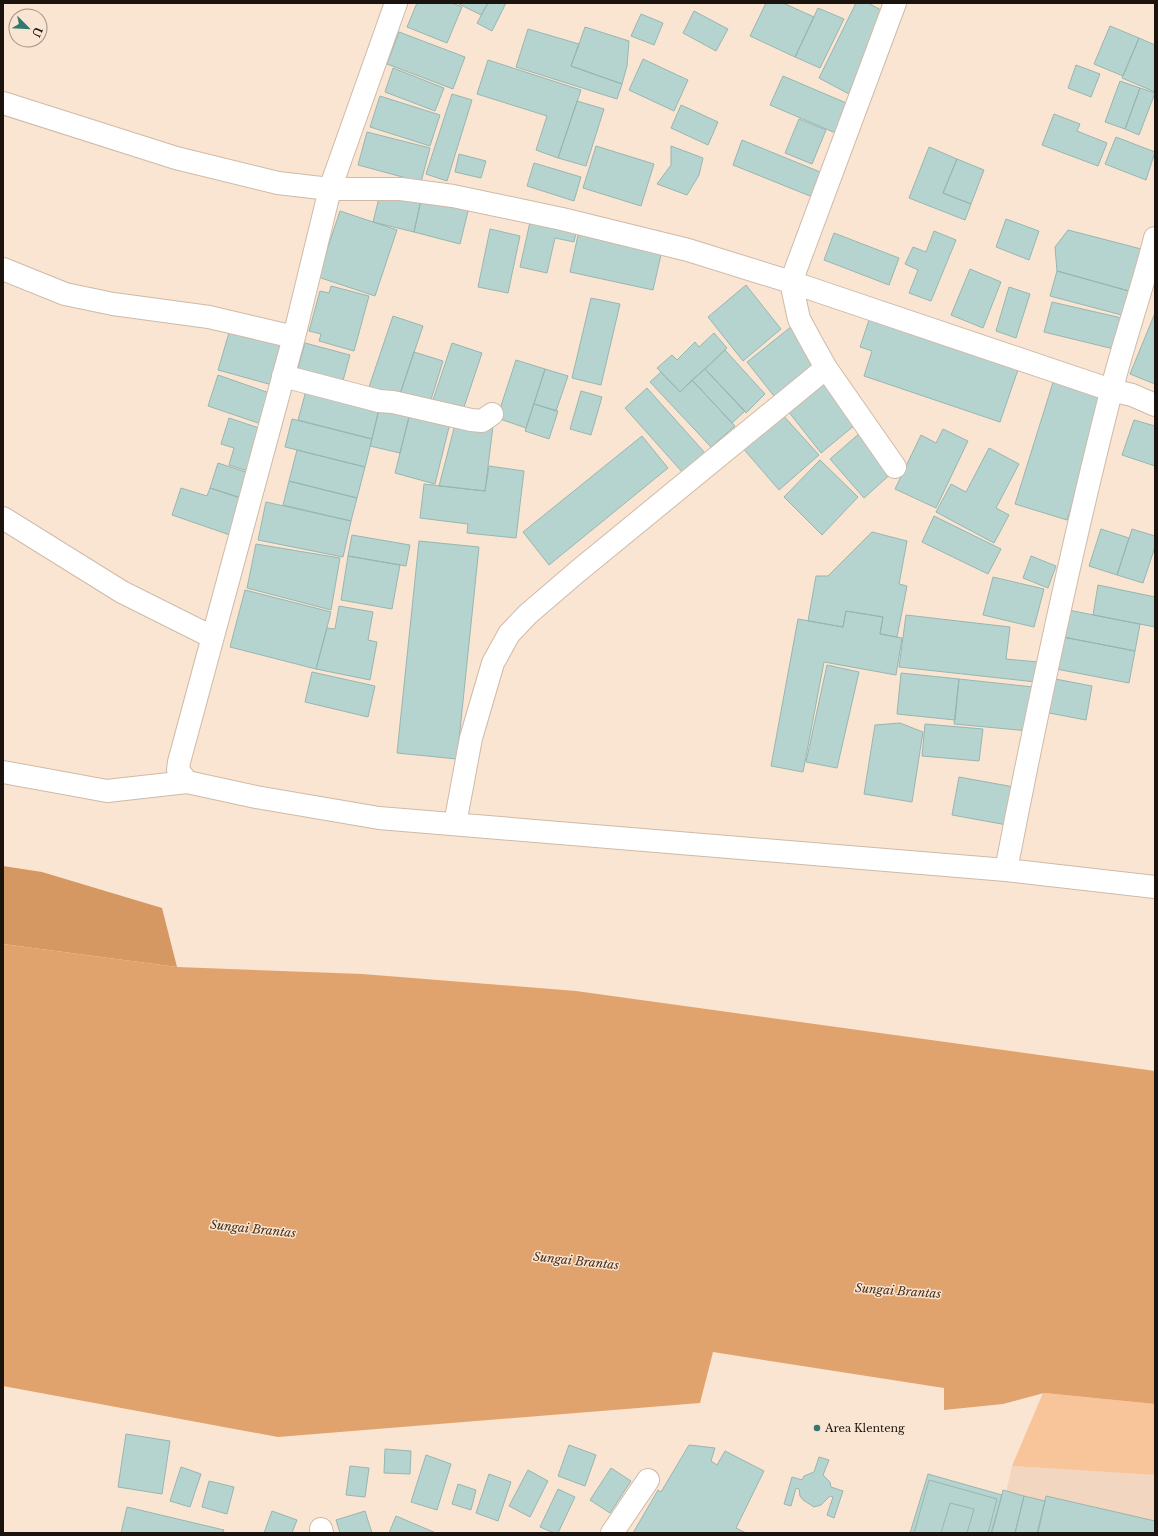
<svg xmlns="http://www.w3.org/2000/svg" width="1158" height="1536" viewBox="0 0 1158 1536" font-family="'Libre Baskerville',serif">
	<rect width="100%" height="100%" fill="#fae4d2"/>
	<path fill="#f2d6bf" d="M 1012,1466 L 1155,1475 L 1155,1533 L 997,1533 Z"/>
	<path fill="#f8c499" d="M 1043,1393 L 1155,1404 L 1155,1475 L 1012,1466 Z"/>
	<path fill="#d59862" d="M 3,866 L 42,872 L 162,908 L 177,967 L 3,944 Z"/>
	<path fill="#e1a36d" d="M 3,944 L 177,967 L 362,974 L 576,991 L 1155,1071 L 1155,1404 L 1044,1393 L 1003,1404 L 944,1410 L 944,1388 L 713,1352 L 700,1403 L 278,1437 L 3,1386 Z"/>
	<path fill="#b6d4cf" stroke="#98b6b1" d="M 417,3 L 452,3 L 462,7 L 447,43 L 407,27 Z
		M 457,3 L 488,3 L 481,15 Z
		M 488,3 L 506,3 L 492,31 L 477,23 Z
		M 766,3 L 783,3 L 814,17 L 795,57 L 750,36 Z
		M 856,3 L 868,3 L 881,10 L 849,94 L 819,78 Z
		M 818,8 L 844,19 L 820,68 L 795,57 Z
		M 694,11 L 728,29 L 716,51 L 683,33 Z
		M 641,14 L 663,23 L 654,45 L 631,36 Z
		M 1110,26 L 1139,38 L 1123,76 L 1094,64 Z
		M 585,27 L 629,41 L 627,66 L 622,84 L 571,66 Z
		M 528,29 L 579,44 L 571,66 L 622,84 L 617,99 L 516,67 Z
		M 399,32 L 465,57 L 453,89 L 387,64 Z
		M 1139,38 L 1155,45 L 1155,92 L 1122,78 Z
		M 643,59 L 688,80 L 674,111 L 629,90 Z
		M 488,60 L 581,90 L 558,158 L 536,150 L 547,116 L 477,94 Z
		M 1076,65 L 1100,74 L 1091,97 L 1068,88 Z
		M 393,68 L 444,88 L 435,111 L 385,92 Z
		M 783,76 L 851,105 L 838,134 L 770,105 Z
		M 1120,81 L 1140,88 L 1125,129 L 1105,122 Z
		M 1140,88 L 1155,93 L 1139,135 L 1125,129 Z
		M 452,94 L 472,100 L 447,181 L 426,174 Z
		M 380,96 L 440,115 L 430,146 L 370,127 Z
		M 577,101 L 604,109 L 586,166 L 558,158 Z
		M 681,105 L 718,122 L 708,145 L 671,128 Z
		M 1054,114 L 1080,124 L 1077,131 L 1107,143 L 1098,166 L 1042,145 Z
		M 799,119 L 826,130 L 812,164 L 785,153 Z
		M 367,132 L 430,148 L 421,182 L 358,165 Z
		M 1116,137 L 1155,152 L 1146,180 L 1105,164 Z
		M 742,140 L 825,174 L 815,198 L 733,165 Z
		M 596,146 L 654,164 L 641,206 L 583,188 Z
		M 671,146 L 703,158 L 699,175 L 687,195 L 657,184 L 671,165 Z
		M 929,147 L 957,159 L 943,193 L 971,204 L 965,220 L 909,198 Z
		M 459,154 L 486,161 L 481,178 L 455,172 Z
		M 957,159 L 984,170 L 971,204 L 943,193 Z
		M 534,163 L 581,177 L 574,201 L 527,186 Z
		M 381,190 L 422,195 L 414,232 L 373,222 Z
		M 422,195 L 470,203 L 460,244 L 414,232 Z
		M 340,211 L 397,230 L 375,296 L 318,277 Z
		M 532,213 L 578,224 L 574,242 L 555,238 L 547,273 L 520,267 Z
		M 1006,219 L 1039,231 L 1029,260 L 996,247 Z
		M 580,226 L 663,246 L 653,290 L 570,272 Z
		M 490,229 L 520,236 L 508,293 L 478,287 Z
		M 1068,230 L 1149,251 L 1136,293 L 1057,271 L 1055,247 Z
		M 934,231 L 956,240 L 931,301 L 909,293 L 918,270 L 905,264 L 913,247 L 926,252 Z
		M 834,233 L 899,258 L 889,285 L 824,260 Z
		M 970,269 L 1001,282 L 983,328 L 951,315 Z
		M 1057,271 L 1136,293 L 1129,317 L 1050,296 Z
		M 746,285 L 781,329 L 743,361 L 708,317 Z
		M 331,286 L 369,296 L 354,351 L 319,341 L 321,334 L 309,331 L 320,291 L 329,293 Z
		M 1009,287 L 1030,294 L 1016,338 L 996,331 Z
		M 591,298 L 620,304 L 601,385 L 572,378 Z
		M 1052,302 L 1126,319 L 1118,350 L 1044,332 Z
		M 872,311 L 1021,361 L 1000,422 L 864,376 L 872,351 L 860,347 Z
		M 1155,313 L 1155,384 L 1130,374 Z
		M 393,316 L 423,326 L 399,397 L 369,387 Z
		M 797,322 L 820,359 L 774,396 L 747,362 Z
		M 231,326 L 289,342 L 276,386 L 218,370 Z
		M 714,333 L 727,348 L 680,392 L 657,368 L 672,355 L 677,360 L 695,342 L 699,347 Z
		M 305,343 L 350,355 L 341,388 L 296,375 Z
		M 452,343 L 482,353 L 463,410 L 433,400 Z
		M 725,350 L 765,394 L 746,413 L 705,369 Z
		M 414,352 L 443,361 L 429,406 L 399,397 Z
		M 516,360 L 545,369 L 526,428 L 497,418 Z
		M 545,369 L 568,376 L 556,411 L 534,404 Z
		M 705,369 L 745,411 L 732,423 L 692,380 Z
		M 661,372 L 680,392 L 692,380 L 735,426 L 711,447 L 650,382 Z
		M 824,374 L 861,420 L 821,453 L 784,406 Z
		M 218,375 L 275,395 L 264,425 L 208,406 Z
		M 1055,376 L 1107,392 L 1067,520 L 1015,504 Z
		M 307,387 L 380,405 L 372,439 L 298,420 Z
		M 647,388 L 705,453 L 683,473 L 625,408 Z
		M 581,391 L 602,397 L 591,435 L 570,429 Z
		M 534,404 L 558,411 L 549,439 L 525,431 Z
		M 380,405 L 410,413 L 400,453 L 370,446 Z
		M 780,412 L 819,455 L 779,490 L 741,446 Z
		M 410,413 L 450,423 L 435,484 L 395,473 Z
		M 229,418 L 268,431 L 254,473 L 229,465 L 234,448 L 221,444 Z
		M 292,419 L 372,439 L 365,467 L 285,447 Z
		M 1134,420 L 1155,426 L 1155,466 L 1122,455 Z
		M 456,421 L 493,426 L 485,491 L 439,486 Z
		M 943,429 L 968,441 L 936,508 L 895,489 L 921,435 L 936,443 Z
		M 861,432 L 894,471 L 864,498 L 830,459 Z
		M 642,436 L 668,468 L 549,565 L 523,532 Z
		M 989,448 L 1019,464 L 996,508 L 1009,515 L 994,543 L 936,512 L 951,484 L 966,492 Z
		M 297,450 L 365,467 L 357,498 L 289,481 Z
		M 820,460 L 858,497 L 822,535 L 784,497 Z
		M 218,463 L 255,475 L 246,500 L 210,488 Z
		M 489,466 L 524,471 L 516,538 L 467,533 L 468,524 L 420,518 L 424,484 L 485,491 Z
		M 289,481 L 357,498 L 351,521 L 283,505 Z
		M 181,488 L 207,496 L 210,488 L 242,498 L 230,535 L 172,515 Z
		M 266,502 L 351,521 L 343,557 L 258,540 Z
		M 934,516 L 1001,549 L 988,574 L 922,542 Z
		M 1101,529 L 1129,538 L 1117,575 L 1089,566 Z
		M 1132,529 L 1155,536 L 1155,547 L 1143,583 L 1117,575 Z
		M 872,532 L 907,541 L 899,584 L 907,586 L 897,637 L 880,634 L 883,617 L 846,611 L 843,627 L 808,621 L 816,576 L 828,576 Z
		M 352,535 L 410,545 L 406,566 L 348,556 Z
		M 419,541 L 479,547 L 457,759 L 397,753 Z
		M 256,544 L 340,558 L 331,610 L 247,588 Z
		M 348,556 L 400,565 L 392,609 L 341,600 Z
		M 1031,556 L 1056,566 L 1048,588 L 1023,578 Z
		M 993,577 L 1044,589 L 1034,627 L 983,615 Z
		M 1098,585 L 1155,597 L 1155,627 L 1093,615 Z
		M 245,590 L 331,612 L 316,669 L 230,647 Z
		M 339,606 L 373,612 L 368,640 L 377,642 L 370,680 L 316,669 L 327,628 L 335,629 Z
		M 1063,609 L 1140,624 L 1135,651 L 1058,636 Z
		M 846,611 L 883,617 L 880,634 L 902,638 L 896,675 L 824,662 L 803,772 L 771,766 L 798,619 L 843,627 Z
		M 906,615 L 1010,627 L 1006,659 L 1038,662 L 1036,682 L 899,667 Z
		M 1058,636 L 1135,651 L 1129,683 L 1051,668 Z
		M 827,665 L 859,672 L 837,768 L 806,762 Z
		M 312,672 L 375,686 L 368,717 L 305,702 Z
		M 901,673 L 959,679 L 955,720 L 897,714 Z
		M 1050,678 L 1092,686 L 1086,720 L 1044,712 Z
		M 959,679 L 1033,687 L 1029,731 L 954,724 Z
		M 900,723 L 923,732 L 912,802 L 864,794 L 875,725 Z
		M 925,724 L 983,729 L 979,761 L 922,756 Z
		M 959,777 L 1014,787 L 1007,825 L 952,815 Z
		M 126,1434 L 170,1441 L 162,1494 L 118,1487 Z
		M 569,1445 L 596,1455 L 585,1486 L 558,1476 Z
		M 689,1445 L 715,1448 L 711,1461 L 717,1465 L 725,1451 L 764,1471 L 736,1528 L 746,1533 L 633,1533 L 658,1490 L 661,1492 Z
		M 385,1449 L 411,1451 L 410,1474 L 384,1473 Z
		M 426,1455 L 451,1464 L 437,1510 L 411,1502 Z
		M 819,1457 L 829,1460 L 823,1475 L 830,1482 L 831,1487 L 843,1491 L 834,1518 L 827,1515 L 833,1497 L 830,1496 L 821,1505 L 814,1507 L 803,1500 L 800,1496 L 799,1489 L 796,1488 L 791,1506 L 784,1504 L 792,1477 L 802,1480 L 804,1476 L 814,1472 Z
		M 350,1466 L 369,1468 L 365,1497 L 346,1495 Z
		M 181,1467 L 201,1474 L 190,1507 L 170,1501 Z
		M 611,1468 L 631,1481 L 610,1513 L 590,1500 Z
		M 528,1470 L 548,1481 L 530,1517 L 509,1506 Z
		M 489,1474 L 511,1482 L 498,1521 L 476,1513 Z
		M 928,1474 L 1002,1495 L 991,1533 L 910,1533 Z
		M 929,1480 L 997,1499 L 988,1533 L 914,1533 Z
		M 209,1481 L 234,1487 L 227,1514 L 202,1507 Z
		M 458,1484 L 476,1490 L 471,1510 L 452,1504 Z
		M 558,1489 L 575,1497 L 558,1533 L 554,1533 L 540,1527 Z
		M 1003,1490 L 1024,1496 L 1015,1533 L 992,1533 Z
		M 1024,1496 L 1045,1501 L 1037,1533 L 1015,1533 Z
		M 1046,1496 L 1155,1521 L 1155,1533 L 1038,1533 Z
		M 950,1503 L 974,1509 L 967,1533 L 941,1533 Z
		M 127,1507 L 224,1530 L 223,1533 L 121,1533 Z
		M 272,1511 L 297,1520 L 292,1533 L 264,1533 Z
		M 365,1511 L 372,1533 L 340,1533 L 336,1520 Z
		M 396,1516 L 436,1533 L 389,1533 Z"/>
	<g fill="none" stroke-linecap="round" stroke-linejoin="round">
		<g stroke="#cfbaa9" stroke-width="24">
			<path id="street" d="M 396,3 L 330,189 L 294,337 L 179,762 L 178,770 L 187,782 L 256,797 L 379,818 L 1006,870 L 1155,887
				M 3,103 L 176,158 L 278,183 L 330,189 L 401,189 L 453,196 L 562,219 L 688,250 L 791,282 L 1111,390 L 1132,395 L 1155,405
				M 3,269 L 65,294 L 113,304 L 209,317 L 294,337
				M 283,376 L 379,401 L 393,402 L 471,420 L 482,421 L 492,414
				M 895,467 L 826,368 L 812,343 L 799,319 L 791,282 L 895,3
				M 3,518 L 122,592 L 212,637
				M 3,772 L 107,791 L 187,782
				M 455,824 L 471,738 L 493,663 L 509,634 L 528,614 L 577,572 L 826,368
				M 1006,870 C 1037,710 1071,550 1111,392 C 1124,340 1142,290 1155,238
				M 321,1529 L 322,1533
				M 612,1533 L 648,1480"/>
		</g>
		<use href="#street" stroke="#fff" stroke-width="22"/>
	</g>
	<circle fill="#32786f" stroke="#fae4d2" stroke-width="1.5" cx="817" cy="1428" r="4"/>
	<g text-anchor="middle" stroke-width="3" stroke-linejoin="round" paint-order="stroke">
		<g font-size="11" fill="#1b140e" stroke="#fae4d2" text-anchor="start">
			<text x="825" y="1432">Area Klenteng</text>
		</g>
		<g font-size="12" font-style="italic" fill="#462c15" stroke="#fae4d2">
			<text transform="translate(253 1229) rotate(6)" y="4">Sungai Brantas</text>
			<text transform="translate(576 1261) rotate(6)" y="4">Sungai Brantas</text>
			<text transform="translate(898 1291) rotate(4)" y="4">Sungai Brantas</text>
		</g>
	</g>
	<rect width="1158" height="1536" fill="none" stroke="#1b140e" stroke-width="8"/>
	<g transform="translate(28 28) rotate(114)"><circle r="19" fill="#fae4d2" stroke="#a19184"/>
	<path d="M0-3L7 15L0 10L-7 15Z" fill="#32786f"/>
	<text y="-6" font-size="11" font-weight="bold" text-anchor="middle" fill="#1b140e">U</text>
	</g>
</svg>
